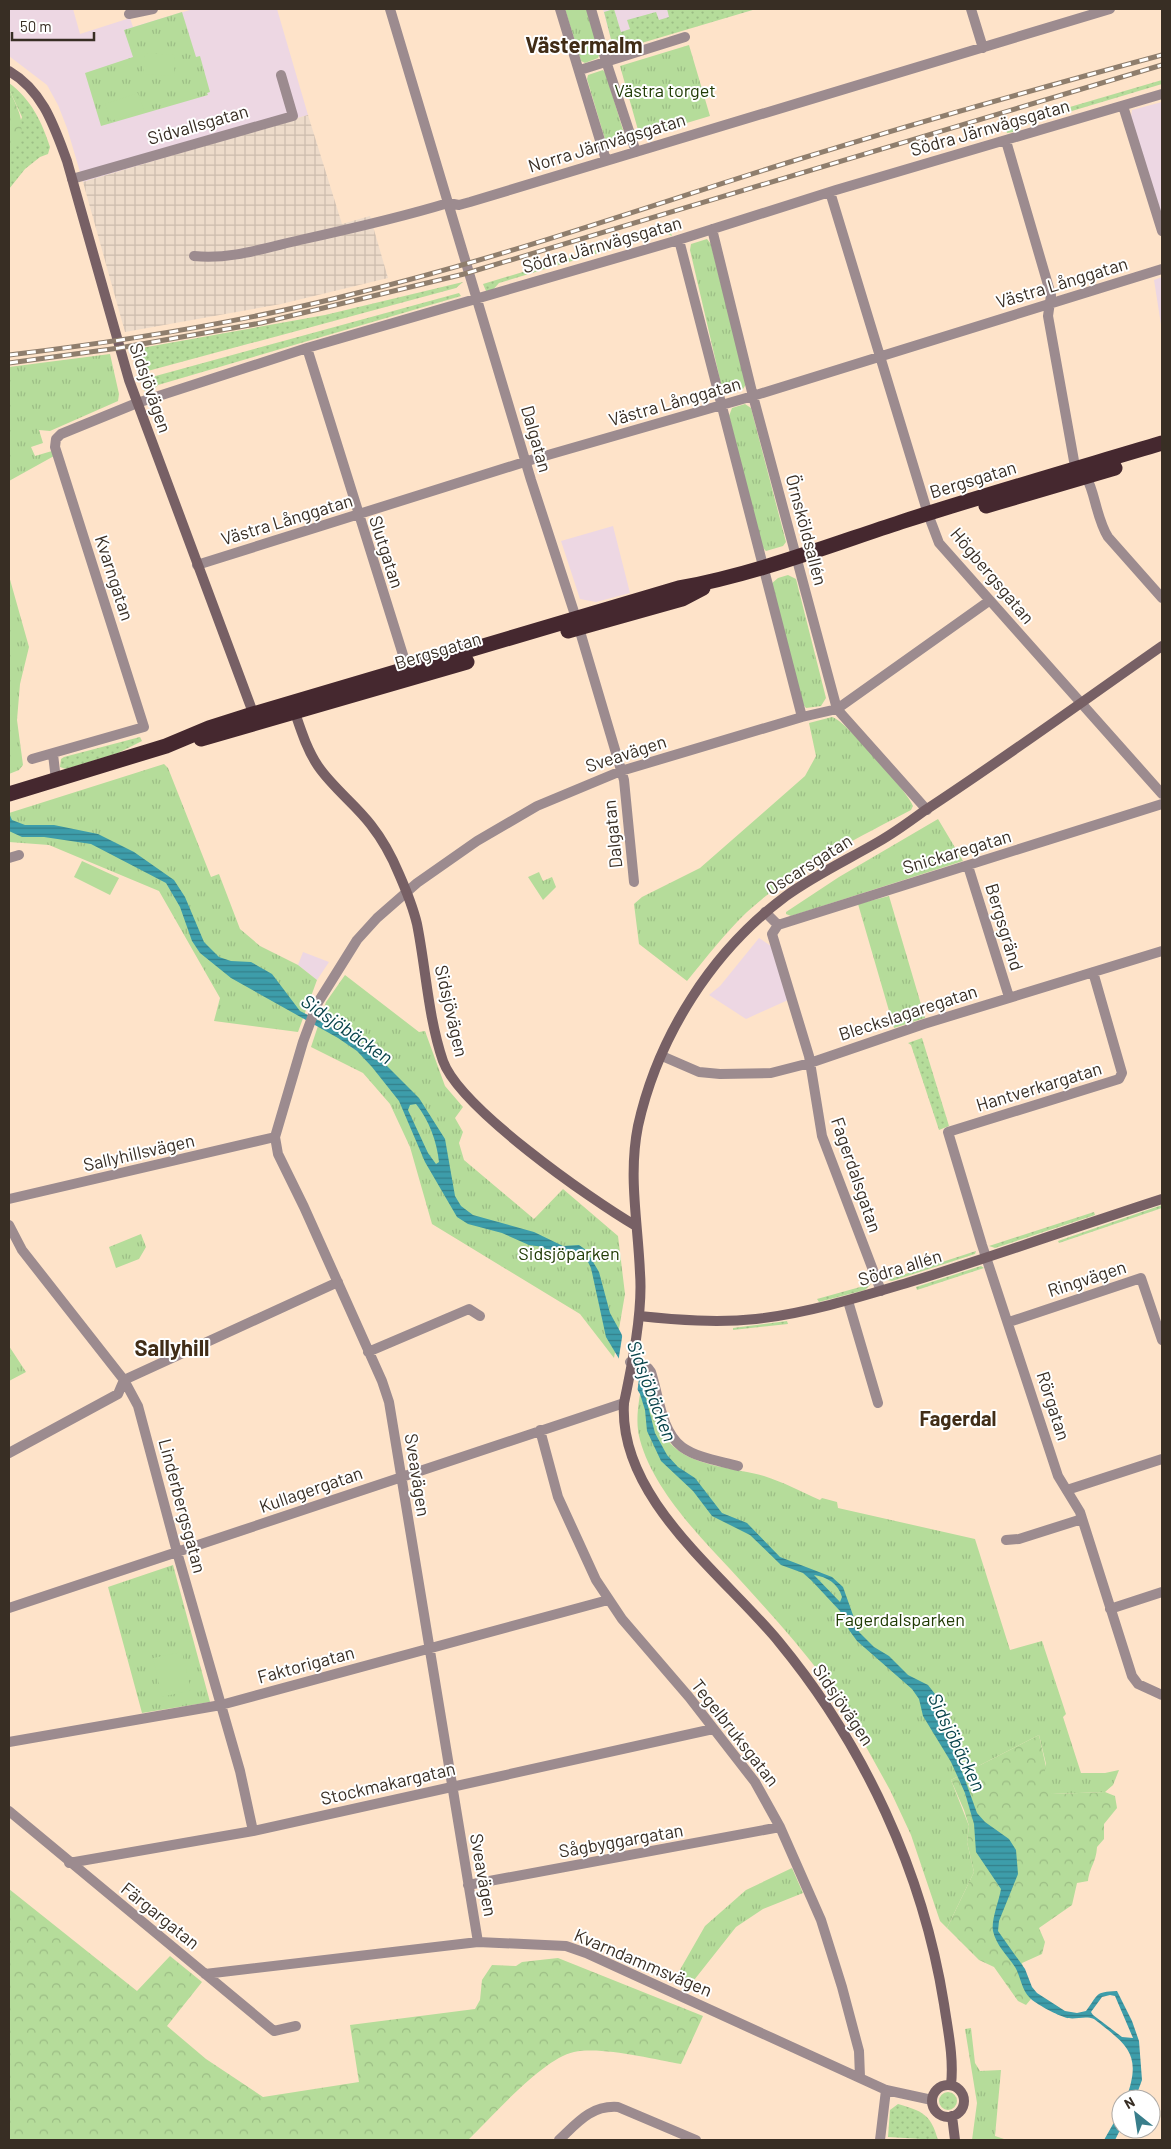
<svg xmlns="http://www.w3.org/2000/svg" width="1171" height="2149" viewBox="0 0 1171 2149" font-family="Barlow,sans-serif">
	<defs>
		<pattern id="industrial-grid" width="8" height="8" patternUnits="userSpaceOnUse" patternTransform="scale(1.25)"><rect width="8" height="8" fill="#eddbca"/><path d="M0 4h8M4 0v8" fill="none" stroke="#ccbcad"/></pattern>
		<pattern id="grass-dots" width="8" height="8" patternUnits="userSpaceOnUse" patternTransform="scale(1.25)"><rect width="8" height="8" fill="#b5dc9a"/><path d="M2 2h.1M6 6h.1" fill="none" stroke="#9cbd85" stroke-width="1.8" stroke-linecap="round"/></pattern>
		<pattern id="forest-crowns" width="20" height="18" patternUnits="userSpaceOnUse" patternTransform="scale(1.25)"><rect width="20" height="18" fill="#b5dc9a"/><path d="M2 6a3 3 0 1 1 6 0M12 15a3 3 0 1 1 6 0" fill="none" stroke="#9cbd85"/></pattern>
		<pattern id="park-tufts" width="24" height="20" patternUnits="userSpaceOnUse" patternTransform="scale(1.25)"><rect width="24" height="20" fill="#b5dc9a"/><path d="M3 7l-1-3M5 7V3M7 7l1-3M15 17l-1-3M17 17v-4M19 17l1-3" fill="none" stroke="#9cbd85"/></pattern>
		<pattern id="water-rules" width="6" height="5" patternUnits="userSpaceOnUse" patternTransform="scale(1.25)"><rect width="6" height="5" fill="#3d9daa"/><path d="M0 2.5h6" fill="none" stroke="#34808a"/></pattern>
	</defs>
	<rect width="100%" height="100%" fill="#fee3c9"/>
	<path fill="#edd7e3" d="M 9,9 L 73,9 L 80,34 L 130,18 L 133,27 L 193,9 L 277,9 L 308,115 L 83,182 L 67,128 L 58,105 L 47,85 L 9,56 Z
		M 603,9 L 756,9 L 613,47 Z
		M 1162,102 L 1162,219 L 1131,117 L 1132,110 Z
		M 1162,277 L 1162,331 L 1154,280 Z
		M 613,526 L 630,593 L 596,602 L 580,599 L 561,541 Z
		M 759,938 L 771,946 L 788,1000 L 746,1019 L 709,995 L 720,986 Z
		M 303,952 L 329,962 L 317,980 L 298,965 Z"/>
	<path fill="url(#industrial-grid)" d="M 308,115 L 342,224 L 370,216 L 388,278 L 281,304 L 125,332 L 83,182 Z"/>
	<path fill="url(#grass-dots)" d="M 614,9 L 621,32 L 630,29 L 627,20 L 656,12 L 659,20 L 669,17 L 667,9 L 756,9 L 618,50 L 613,47 L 604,12 Z
		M 1162,80 L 1162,84 L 1015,128 L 1013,132 L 1007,133 L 1005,126 Z
		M 9,83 C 31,99 42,122 50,147 L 48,154 L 40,157 L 25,169 L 9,189 L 9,155 L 22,117 L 9,89 Z
		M 669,228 L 672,236 L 665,233 L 499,283 L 491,292 L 486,291 L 483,284 Z
		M 463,282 L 456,288 L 144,372 L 139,373 L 130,350 L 325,315 Z
		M 459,293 L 461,296 L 158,385 L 154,389 L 144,391 L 141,380 Z
		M 140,737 L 142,741 L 118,753 L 66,769 L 60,767 L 61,759 L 64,757 Z
		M 922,1038 L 949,1126 L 939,1130 L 911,1045 L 908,1043 Z
		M 1162,1205 L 1162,1208 L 1059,1243 L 1058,1241 Z
		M 1094,1212 L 1095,1215 L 995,1248 L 989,1246 Z
		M 976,1251 L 975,1254 L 892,1281 L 887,1280 Z
		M 981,1266 L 984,1268 L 917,1290 L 916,1287 Z
		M 871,1284 L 865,1290 L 819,1302 L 817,1299 Z
		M 787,1321 L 788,1324 L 733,1330 L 733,1328 Z
		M939 2101a9 9 0 1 1 18 0a9 9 0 1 1-18 0Z
		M 898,2104 C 922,2111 931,2114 938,2140 L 888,2137 L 890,2110 Z"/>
	<path fill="url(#forest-crowns)" d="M 9,89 C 21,116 30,129 9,155 Z
		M 1039,1735 L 1052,1794 L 1105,1792 L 1115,1796 L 1117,1808 L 1104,1824 L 1104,1839 L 1097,1847 C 1096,1863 1090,1866 1088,1881 L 1077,1883 L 1072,1905 L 1039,1928 L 1045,1942 L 1042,1954 L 1022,1963 L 1031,1999 L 1026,2005 L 1018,2001 L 994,1967 L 979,1960 L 947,1928 L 974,1872 L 967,1842 L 969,1826 L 964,1810 L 951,1780 Z
		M 9,1889 L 137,1991 L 170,1956 L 202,1982 L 167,2026 L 206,2059 L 263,2097 L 359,2082 L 350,2025 L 475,2009 L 480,2000 L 482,1980 L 492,1965 L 516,1966 L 522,1962 L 558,1958 L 703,2016 L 681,2064 C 652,2059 601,2046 574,2052 C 542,2059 492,2117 468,2140 L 9,2140 Z"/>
	<path fill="url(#park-tufts)" d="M 565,9 L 587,9 L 600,53 L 598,58 L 585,63 L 581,61 Z
		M 182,12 L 196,57 L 200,56 L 210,92 L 207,93 L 208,95 L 101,126 L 85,73 L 133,57 L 124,30 Z
		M 689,45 L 710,116 L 640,137 L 620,66 Z
		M 603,70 L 606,74 L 626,140 L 607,146 L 587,79 L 588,75 Z
		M 707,239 L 711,244 L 746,384 L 743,389 L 727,393 L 722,388 L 690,250 L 691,244 Z
		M 110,354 L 119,394 L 118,401 L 50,431 L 39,430 L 43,443 L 31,447 L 35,456 L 52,451 L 54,456 L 9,481 L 9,367 Z
		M 745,404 L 751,408 L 786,542 L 783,546 L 766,551 L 762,547 L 729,416 L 732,408 Z
		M 788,575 L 796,579 L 826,698 L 821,706 L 806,708 L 802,703 L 771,584 L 778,578 Z
		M 9,576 L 29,647 L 20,684 L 17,720 L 23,765 L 19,770 L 9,774 Z
		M 832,717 C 844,719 908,792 913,806 L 911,810 C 854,840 794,869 747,912 C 725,933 706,958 687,981 L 639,944 L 634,904 L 642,897 L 700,868 L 805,776 L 816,756 L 809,723 Z
		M 164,764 L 168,768 L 211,877 L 219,874 L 240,929 L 260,946 L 298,965 L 317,980 L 298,1032 L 214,1021 L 220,998 L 159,891 L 49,845 L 9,842 L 9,813 Z
		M 938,819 L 963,861 L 791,916 L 786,914 L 786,912 L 839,877 Z
		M 539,872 L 543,881 L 552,877 L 556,887 L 543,900 L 528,877 Z
		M 889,896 L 925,1018 L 894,1028 L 858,904 Z
		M 345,975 L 419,1032 L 425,1031 L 445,1086 L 463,1107 L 455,1118 L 463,1132 L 459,1143 L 464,1160 L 534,1219 L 563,1189 L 618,1236 L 625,1294 L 614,1358 L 580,1314 L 432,1224 L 410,1147 L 390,1104 L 363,1073 L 311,1047 L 326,1002 Z
		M 141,1234 L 146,1247 L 139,1259 L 116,1268 L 109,1247 Z
		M 9,1346 L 26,1372 L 9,1381 Z
		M 643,1376 L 649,1379 C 654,1399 657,1432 674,1447 C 696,1467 736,1468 764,1476 C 783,1482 802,1492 820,1500 L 822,1498 L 837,1502 L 838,1508 L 975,1539 L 1010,1650 L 1042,1641 L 1066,1714 L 1063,1717 L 1081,1773 L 1105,1773 L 1119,1770 L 1113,1785 L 1105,1792 L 1052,1794 L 1042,1789 L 1046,1764 L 1039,1735 L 951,1780 L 969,1826 L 967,1842 L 974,1872 L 947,1928 L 940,1921 L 911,1835 L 890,1790 L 844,1707 L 843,1701 C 838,1692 831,1686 824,1678 C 795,1640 763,1605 730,1569 C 697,1534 653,1488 640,1440 C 634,1419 640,1397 643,1376 Z
		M 173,1565 L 210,1702 L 142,1713 L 108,1587 Z
		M 792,1868 L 803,1893 L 763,1909 L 736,1927 L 687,1989 L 673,1982 L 705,1926 L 746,1890 Z
		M 971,2028 L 975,2063 L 980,2071 L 1001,2070 L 995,2136 L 1007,2140 L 972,2140 L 977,2103 L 965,2029 Z"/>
	<path fill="#b5dc9a" d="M 145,53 L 175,55 L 174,76 L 143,74 Z
		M 138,93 L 144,110 L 111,121 L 105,104 Z
		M 82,861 L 119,878 L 110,895 L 74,877 Z
		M 182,1652 L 191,1690 L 162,1697 L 153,1658 Z"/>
	<path fill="url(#water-rules)" fill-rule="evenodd" d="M 9,813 L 12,820 L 25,825 L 54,825 L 98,834 L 134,852 L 174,880 L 185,897 L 204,942 L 219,957 L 231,961 L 251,962 L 272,974 L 300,1011 L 354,1038 L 373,1052 L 419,1098 L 445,1139 L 455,1196 L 461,1206 L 473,1215 L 534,1232 L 563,1246 L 579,1245 L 586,1250 L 599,1272 L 610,1313 L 621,1333 L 642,1383 L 655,1433 L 667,1455 L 678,1467 L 695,1478 L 722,1513 L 747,1523 L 780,1557 L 832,1577 L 843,1587 L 859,1632 L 874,1647 L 889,1656 L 908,1675 L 928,1685 L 935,1694 L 936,1716 L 959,1763 L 977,1813 L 985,1822 L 1009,1839 L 1016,1850 L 1018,1874 L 999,1921 L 998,1931 L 1025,1969 L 1032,1987 L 1037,1993 L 1065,2011 L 1077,2013 L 1086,2011 C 1099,1994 1094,1992 1117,1991 L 1132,2021 L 1139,2041 L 1142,2080 L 1135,2099 L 1126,2099 C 1142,2055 1129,2046 1094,2019 C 1084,2015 1074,2021 1064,2017 C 1055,2014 1036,2004 1030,1998 C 1021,1989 1021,1977 1015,1967 C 1007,1955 996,1945 993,1931 C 991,1920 999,1901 1001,1889 L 976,1852 L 974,1824 L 965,1793 L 951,1762 L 923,1716 L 919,1699 L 912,1689 L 857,1641 L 849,1630 L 840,1611 L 812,1581 L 803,1573 L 781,1565 L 750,1535 L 712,1516 L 693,1491 L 661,1461 L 647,1431 L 645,1410 L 640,1394 L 606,1337 L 591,1268 L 586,1258 L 578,1252 L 553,1253 L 543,1247 L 529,1245 L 502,1233 L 468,1224 L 457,1217 L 425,1162 L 399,1101 L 372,1067 L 357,1051 L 338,1038 L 231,978 L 200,953 L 192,941 L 180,907 L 166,883 L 91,844 L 44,837 L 22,837 L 9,831 ZM 416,1104 C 429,1120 437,1142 439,1162 L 436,1164 L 428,1153 L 408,1110 L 410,1105 ZM 814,1575 C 827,1577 838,1583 842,1597 L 840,1602 ZM 1110,1995 L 1115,1996 L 1133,2038 L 1122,2037 L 1093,2015 L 1091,2012 L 1102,1997 Z
		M 1121,2110 L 1121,2128 L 1115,2140 L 1104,2140 Z"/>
	<path fill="#fee3c9" d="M 623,1331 L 640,1371 L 637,1394 L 618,1363 Z"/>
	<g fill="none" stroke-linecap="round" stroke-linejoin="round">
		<path stroke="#9c8b8f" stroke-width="10" d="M 390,9 L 531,480 L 576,618 L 624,780 L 634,882
			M 560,9 L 606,160
			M 591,9 L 606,61 L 636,152
			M 971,9 L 983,48
			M 129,14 L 153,9
			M 580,70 L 685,37
			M 1123,106 L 1162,231
			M 1006,141 L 1051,295 L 1048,316 L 1074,461 C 1077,469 1082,470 1086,477 C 1095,491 1096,518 1108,537 L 1162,598
			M 72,179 L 293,116 L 281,75
			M 830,192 L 928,514 L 939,543 L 1162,794
			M 712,229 L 753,396 L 837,709 L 927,810
			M 679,240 L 802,717
			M 194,256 C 229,260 265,248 300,240 C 350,229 399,218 448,203 L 459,205 L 470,202 L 1110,9
			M 307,348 L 409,674
			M 197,565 L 534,459 L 753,396 L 1162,269
			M 53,754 L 56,780
			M 32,759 L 144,727 L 55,447 L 56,439 L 61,434 L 137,403 L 307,348 L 675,241 L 836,190 L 1162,94
			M 9,858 L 19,855
			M 968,866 L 1009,997
			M 765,912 L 778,925 L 1162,804
			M 778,925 L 772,934 L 809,1056 L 822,1136 L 881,1291
			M 1093,972 L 1122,1073 L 1119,1079 L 948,1132 L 982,1245 L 1058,1476 L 1080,1512 L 1132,1676 L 1138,1684 L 1162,1695
			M 662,1056 L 699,1072 L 720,1074 L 771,1073 L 810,1063 L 924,1024 L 1162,951
			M 9,1199 L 275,1137
			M 9,1225 L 22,1250 L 124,1380 L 138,1406 L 177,1552 L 240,1771 L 253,1831
			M 848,1301 L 878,1403
			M 1009,1322 L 1141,1278 L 1162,1340
			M 368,1352 L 469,1309 L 480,1316
			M 630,1362 L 648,1368 L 651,1372 C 659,1396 661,1431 682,1447 C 697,1458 720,1461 738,1466
			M 540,1430 L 558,1497 L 596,1580 L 622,1619 L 689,1697 L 755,1782 L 780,1827 L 821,1920 L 842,1987 L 859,2051 L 860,2077
			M 9,1453 L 118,1394 L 124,1380 L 338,1282
			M 1067,1490 L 1162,1459
			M 1006,1540 L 1019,1539 L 1082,1519
			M 9,1608 L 624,1403
			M 1110,1609 L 1162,1592
			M 9,1742 L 221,1705 L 608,1600
			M 9,1811 L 274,2031 L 296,2026
			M 69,1863 L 253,1831 L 713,1729
			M 468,1885 L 780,1827
			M 478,1942 L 389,1402 L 382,1381 L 304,1207 L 278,1154 L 275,1137 L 303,1042 L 317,1004 L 357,940 L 377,918 L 417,883 L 477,841 L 537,806 L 621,771 L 802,717 L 837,709 L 989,601
			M 205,1974 L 478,1942 L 566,1946 L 586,1953 L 886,2090 L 932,2100
			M 559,2140 C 577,2123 591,2105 618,2107 L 696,2140
			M 880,2140 L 886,2090"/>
		<path stroke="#776065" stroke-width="10" d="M 9,71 C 43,91 54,126 67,161 L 129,380 L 255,718
			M 293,707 C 300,727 306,748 318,766 C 333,788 355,804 371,825 C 382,839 392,857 399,874 C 406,890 413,907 417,924 C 426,969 428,1017 443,1061 C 460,1108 590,1199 636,1226
			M 639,1316 C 678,1320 717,1323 756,1319 C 809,1313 860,1297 910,1282 C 995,1256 1078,1226 1162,1199
			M 951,2085 C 954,2058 948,2031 944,2004 C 923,1872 864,1745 779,1642 C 724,1575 618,1499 624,1403 C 632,1365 643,1312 640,1273 C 638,1223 628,1176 638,1126 C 658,1036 712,951 786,896 C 815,875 847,860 878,842 C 894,833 909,822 924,811 C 1005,758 1083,701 1162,646
			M932 2101a16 16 0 1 1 32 0a16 16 0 1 1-32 0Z
			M 952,2116 L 955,2140"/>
		<path stroke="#45282f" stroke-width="15" d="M 986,506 L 1115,468
			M 568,631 L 682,599 L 703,588
			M 201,739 L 467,662
			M 9,794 L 166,746 L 209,728 L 253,714 L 679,588 C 756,574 828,546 901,522 C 988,494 1075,469 1162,443"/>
		<g stroke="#8f7e6d" stroke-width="5">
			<path id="rail" d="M 9,355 C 126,341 243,322 357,293 C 505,257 648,206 793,161 C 915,123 1039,88 1162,55
				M 9,363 L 119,348 L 261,323 L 464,274 L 1162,65"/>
		</g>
		<use href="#rail" stroke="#fff" stroke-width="3" stroke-dasharray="9" stroke-linecap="butt"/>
	</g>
	<g text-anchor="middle" stroke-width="4" stroke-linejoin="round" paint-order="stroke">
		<g font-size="18" fill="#203b04" stroke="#fff">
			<text x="665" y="97">Västra torget</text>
			<text x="569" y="1260">Sidsjöparken</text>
			<text x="900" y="1626">Fagerdalsparken</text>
		</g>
		<g font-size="18" fill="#382e24" stroke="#fff">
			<text transform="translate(198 125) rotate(-16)" y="6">Sidvallsgatan</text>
			<text transform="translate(990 128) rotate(-16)" y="6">Södra Järnvägsgatan</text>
			<text transform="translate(607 143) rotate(-17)" y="6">Norra Järnvägsgatan</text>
			<text transform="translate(602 245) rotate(-16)" y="6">Södra Järnvägsgatan</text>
			<text transform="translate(1062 283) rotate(-17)" y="6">Västra Långgatan</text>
			<text transform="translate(150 388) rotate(71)" y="6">Sidsjövägen</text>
			<text transform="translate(675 402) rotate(-16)" y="6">Västra Långgatan</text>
			<text transform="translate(536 439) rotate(74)" y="6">Dalgatan</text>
			<text transform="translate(973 480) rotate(-17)" y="6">Bergsgatan</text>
			<text transform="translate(287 520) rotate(-17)" y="6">Västra Långgatan</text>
			<text transform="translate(806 530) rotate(75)" y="6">Örnsköldsallén</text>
			<text transform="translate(386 552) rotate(72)" y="6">Slutgatan</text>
			<text transform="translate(992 576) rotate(50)" y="6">Högbergsgatan</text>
			<text transform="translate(114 578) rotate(72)" y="6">Kvarngatan</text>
			<text transform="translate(438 651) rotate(-17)" y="6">Bergsgatan</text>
			<text transform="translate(626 754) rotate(-18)" y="6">Sveavägen</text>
			<text transform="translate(613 834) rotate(-96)" y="6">Dalgatan</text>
			<text transform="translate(957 852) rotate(-17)" y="6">Snickaregatan</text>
			<text transform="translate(809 865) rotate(-32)" y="6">Oscarsgatan</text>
			<text transform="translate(1004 927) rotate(73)" y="6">Bergsgränd</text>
			<text transform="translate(451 1011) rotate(77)" y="6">Sidsjövägen</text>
			<text transform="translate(908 1013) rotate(-18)" y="6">Bleckslagaregatan</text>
			<text transform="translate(1039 1087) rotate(-17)" y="6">Hantverkargatan</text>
			<text transform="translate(139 1153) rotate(-13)" y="6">Sallyhillsvägen</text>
			<text transform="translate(856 1175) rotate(71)" y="6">Fagerdalsgatan</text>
			<text transform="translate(900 1268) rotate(-17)" y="6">Södra allén</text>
			<text transform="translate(1087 1279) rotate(-18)" y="6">Ringvägen</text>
			<text transform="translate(1053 1406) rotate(72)" y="6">Rörgatan</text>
			<text transform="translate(417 1475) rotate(81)" y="6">Sveavägen</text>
			<text transform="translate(311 1490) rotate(-19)" y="6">Kullagergatan</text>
			<text transform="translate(182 1506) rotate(75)" y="6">Linderbergsgatan</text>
			<text transform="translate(306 1665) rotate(-15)" y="6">Faktorigatan</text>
			<text transform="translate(843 1705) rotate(56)" y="6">Sidsjövägen</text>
			<text transform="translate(735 1733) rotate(52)" y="6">Tegelbruksgatan</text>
			<text transform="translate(388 1784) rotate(-13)" y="6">Stockmakargatan</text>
			<text transform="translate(621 1841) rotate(-10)" y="6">Sågbyggargatan</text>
			<text transform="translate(483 1875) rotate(80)" y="6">Sveavägen</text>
			<text transform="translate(160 1916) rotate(39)" y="6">Färgargatan</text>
			<text transform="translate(643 1963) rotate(23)" y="6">Kvarndammsvägen</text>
		</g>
		<g font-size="19" font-style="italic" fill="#07434a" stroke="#fff">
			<text transform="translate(347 1029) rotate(35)" y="7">Sidsjöbäcken</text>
			<text transform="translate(652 1391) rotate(69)" y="7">Sidsjöbäcken</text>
			<text transform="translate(957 1742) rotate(64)" y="7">Sidsjöbäcken</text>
		</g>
		<g font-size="20" font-weight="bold" fill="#412d17" stroke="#fff">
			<text x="958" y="1426">Fagerdal</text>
		</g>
		<g font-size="22" font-weight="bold" fill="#412d17" stroke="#fff">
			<text x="584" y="53">Västermalm</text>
			<text x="172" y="1356">Sallyhill</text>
		</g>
	</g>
	<rect width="1171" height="2149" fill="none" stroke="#382e24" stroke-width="20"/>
	<g transform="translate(1136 2114) rotate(330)"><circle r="24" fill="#ffffff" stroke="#afaba7"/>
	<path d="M0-4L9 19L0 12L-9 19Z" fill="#397e8b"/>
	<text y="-8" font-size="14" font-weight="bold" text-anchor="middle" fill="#382e24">N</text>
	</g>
	<path d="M12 32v8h82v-8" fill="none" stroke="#382e24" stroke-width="2.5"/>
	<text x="20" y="32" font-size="15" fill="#382e24" stroke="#ffffff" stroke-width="4" paint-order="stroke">50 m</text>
</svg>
